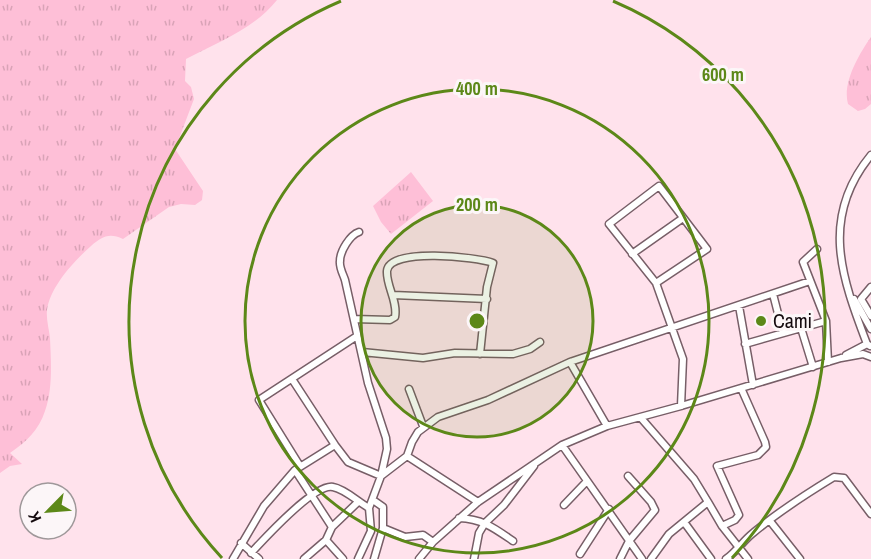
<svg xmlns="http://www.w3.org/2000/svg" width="871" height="559" viewBox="0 0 871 559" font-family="'Archivo Narrow',sans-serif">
	<defs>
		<pattern id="grass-tufts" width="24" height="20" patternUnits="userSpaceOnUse" patternTransform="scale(1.5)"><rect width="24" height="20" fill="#febfd7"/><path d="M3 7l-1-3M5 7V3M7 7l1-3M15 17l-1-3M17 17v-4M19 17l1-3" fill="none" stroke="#d9a3b7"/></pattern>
	</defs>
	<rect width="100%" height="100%" fill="#ffe2ec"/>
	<path fill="url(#grass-tufts)" d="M 0,0 L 277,0 C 254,29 218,42 186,59 L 185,81 L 191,87 L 194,99 L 175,149 L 203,191 L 202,200 L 195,205 L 181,204 L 169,207 L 123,239 C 109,232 101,237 91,246 C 74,261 50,287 47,310 C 46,319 49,329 50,338 C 51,361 53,389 45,411 C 39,430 26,442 10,453 L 22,464 L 10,466 L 0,473 Z
		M 871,37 L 871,104 L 865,109 L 858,111 L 848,104 C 842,83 859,54 871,37 Z
		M 411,172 L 433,201 L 391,234 L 381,222 L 373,206 Z"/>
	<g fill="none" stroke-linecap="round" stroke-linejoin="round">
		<g stroke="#775e67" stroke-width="9">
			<path id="minor" d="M 817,249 L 803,262 L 826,321 L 828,362
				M 632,254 L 683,218
				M 656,283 L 707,249 L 659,186 L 609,224 L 656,283 L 683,359 L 681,406
				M 871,287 L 861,299 L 871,316
				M 773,294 L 783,333
				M 393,295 L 487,299
				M 854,299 L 871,329
				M 739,306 L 753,385
				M 354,319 L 390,320 L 395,317 C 398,301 386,286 387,271 C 389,247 477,257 493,263 L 487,287 L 480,354
				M 801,328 L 813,367
				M 745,344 L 826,321
				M 870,346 L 867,344 C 841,276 820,217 871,155
				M 362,352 L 423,358 L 455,353 L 513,354 L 530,349 L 540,342
				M 846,355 L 867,344
				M 570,362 L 607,426
				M 292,379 L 335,445
				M 409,389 L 423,426
				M 641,418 L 694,479 L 708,502
				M 562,445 L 642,559
				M 300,466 L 259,400 L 357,336
				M 295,470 L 332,527
				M 373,500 L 383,507 L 383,528 L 374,559
				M 478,502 L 407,456 L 412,442 L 418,432 L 438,417 L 488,400 L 570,362 L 810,281
				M 564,505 L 587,481
				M 459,518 C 483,519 494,528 513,541
				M 770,521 L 800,559
				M 684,522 L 711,559
				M 722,526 L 735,520 L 739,515 L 717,466 L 758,455 L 766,447 L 765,442 L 741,388
				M 383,528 L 405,537 L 423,535 L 433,542
				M 326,540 L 343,559
				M 241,543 L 259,559
				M 251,553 C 264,539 315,483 333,487 C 345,489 358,502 369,508
				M 580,554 L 609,509
				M 233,559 L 264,506 L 295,470 L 335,445 L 348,462 L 381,476 L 387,449 L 386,438 L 368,383 L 345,280 C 343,274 339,267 340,261 C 340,251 350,235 359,232
				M 304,559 L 326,540 L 332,527 L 358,502
				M 358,559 L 371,531 L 369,508 L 381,476 L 407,456
				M 419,559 L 433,542 L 478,502 L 562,445 L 607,426 L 681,406 L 841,358 L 863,354 L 871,357
				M 474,559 L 479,533 L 485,523 L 504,505 L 534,466
				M 620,559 L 629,541 L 655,510 L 651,502 L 628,476
				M 651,559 L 669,534 L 708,502 L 722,526 L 748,559
				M 726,559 C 737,551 743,541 753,533 C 778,512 806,494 834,477 L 844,478 L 871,514"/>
		</g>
		<use href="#minor" stroke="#fff" stroke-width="6"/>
	</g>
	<circle cx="477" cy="321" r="116" fill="#5c8818" fill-opacity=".12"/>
	<g fill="none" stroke="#5c8818" stroke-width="3">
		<circle cx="477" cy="321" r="116"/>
		<circle cx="477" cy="321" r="232"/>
		<path d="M222 558A348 348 0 0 1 341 1M613 1A348 348 0 0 1 732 558"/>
	</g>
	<circle fill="#5c8818" stroke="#fcf6f8" stroke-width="2" cx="761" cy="321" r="6"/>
	<g text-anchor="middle" stroke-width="6" stroke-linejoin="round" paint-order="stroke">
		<g font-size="20" fill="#140a0e" stroke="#fcf6f8" text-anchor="start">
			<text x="773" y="328">Cami</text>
		</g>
	</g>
	<circle cx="477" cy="321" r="9" fill="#5c8818" stroke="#fcf6f8" stroke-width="3"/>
	<g font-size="18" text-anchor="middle" font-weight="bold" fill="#5c8818" stroke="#fcf6f8" stroke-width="6" stroke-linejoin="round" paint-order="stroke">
		<text x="723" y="81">600 m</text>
		<text x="477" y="95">400 m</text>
		<text x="477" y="211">200 m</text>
	</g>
	<g transform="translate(48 511) rotate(245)"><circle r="28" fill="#fcf6f8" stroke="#9f989a" stroke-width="1.5"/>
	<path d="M0-4.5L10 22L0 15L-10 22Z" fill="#5c8818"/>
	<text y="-9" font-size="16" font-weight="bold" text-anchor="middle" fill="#140a0e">K</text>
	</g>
</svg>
